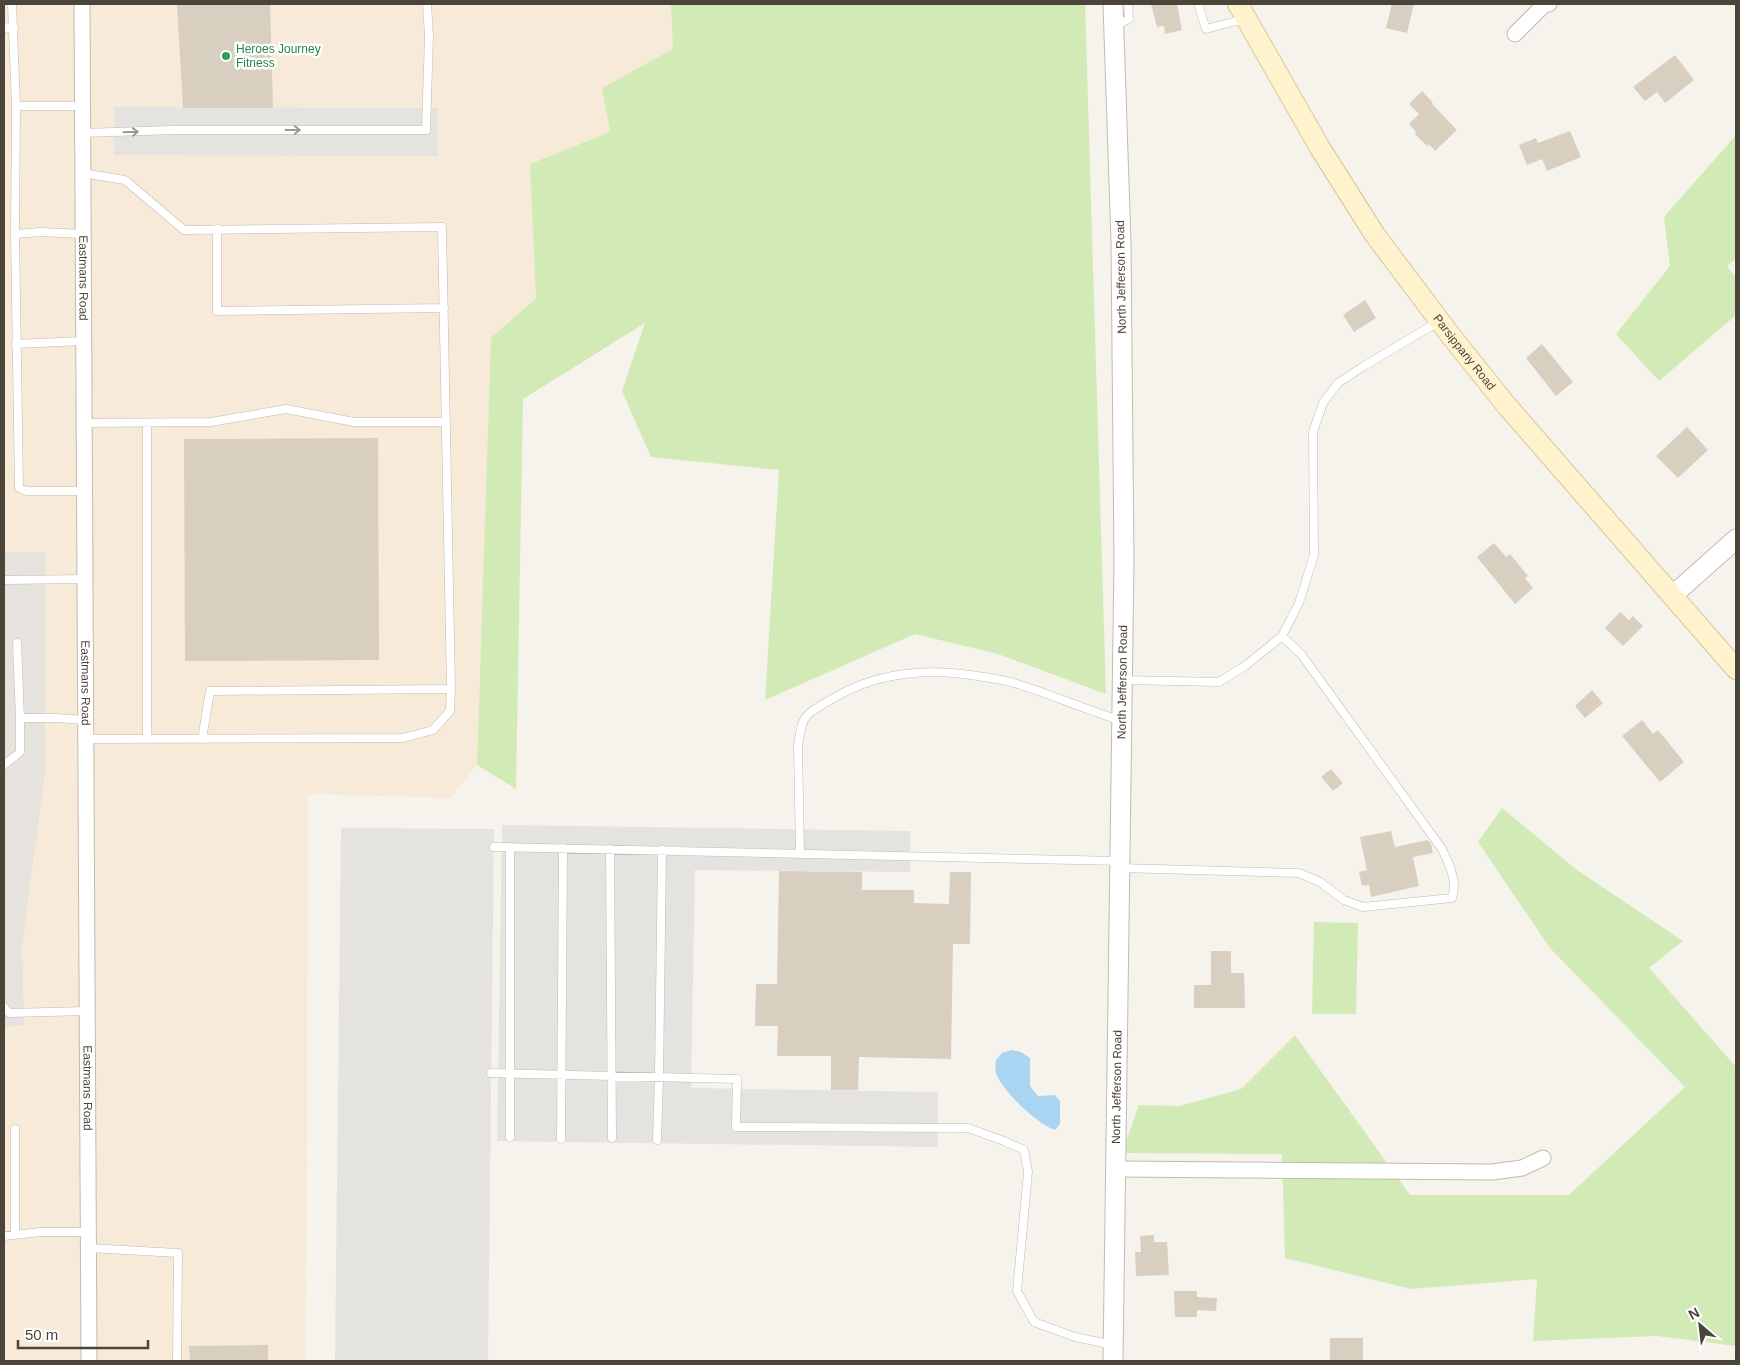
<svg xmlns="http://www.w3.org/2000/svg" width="1740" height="1365" viewBox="0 0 1740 1365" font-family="Arial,sans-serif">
	<rect width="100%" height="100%" fill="#f6f3ec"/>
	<path fill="#f7ead8" d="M 4,4 L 671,4 L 673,49 L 602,88 L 610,132 L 530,164 L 536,298 L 491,338 L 477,765 L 450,798 L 308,794 L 306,1361 L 4,1361 Z"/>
	<path fill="#e6e2dd" d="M 4,552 L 46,552 L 45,772 L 22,947 L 24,1025 L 4,1027 Z"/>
	<path fill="#d2eab5" d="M 671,4 L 1085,4 L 1106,694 L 998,654 L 915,634 L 765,700 L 779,470 L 651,457 L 622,391 L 645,323 L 523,399 L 516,789 L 477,765 L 491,338 L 536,298 L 530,164 L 610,132 L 602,88 L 673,49 Z
		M 1736,135 L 1736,258 L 1727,266 L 1736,278 L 1736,315 L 1659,381 L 1616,334 L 1670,266 L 1664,217 Z
		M 1502,808 L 1577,870 L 1683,941 L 1649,968 L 1736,1067 L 1736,1346 L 1657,1336 L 1533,1341 L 1537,1279 L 1411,1289 L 1285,1258 L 1282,1154 L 1122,1153 L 1139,1105 L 1180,1106 L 1241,1089 L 1295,1035 L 1410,1195 L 1569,1195 L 1685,1087 L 1550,948 L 1478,842 Z
		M 1314,922 L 1358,923 L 1356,1014 L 1312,1014 Z"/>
	<path fill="#e5e3e0" d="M 114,107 L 438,108 L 438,156 L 114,155 Z
		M 502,825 L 910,831 L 910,872 L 695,870 L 691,1088 L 938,1092 L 938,1147 L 497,1141 Z
		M 341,828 L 494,829 L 488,1361 L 335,1361 Z"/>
	<path fill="#a9d4f2" d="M 1012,1050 L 1021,1052 L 1030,1058 L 1030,1086 L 1038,1096 L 1055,1095 L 1060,1101 L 1060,1124 L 1055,1130 C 1036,1123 1006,1094 997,1076 C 995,1071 995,1066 996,1060 L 1002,1053 Z"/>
	<path fill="#d8cfc1" d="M 177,4 L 270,4 L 273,108 L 183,108 Z
		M 1151,4 L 1177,4 L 1182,30 L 1165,34 L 1164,26 L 1157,27 Z
		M 1392,4 L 1414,4 L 1407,33 L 1386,28 Z
		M 1675,55 L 1694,80 L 1665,103 L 1657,92 L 1645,101 L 1633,87 Z
		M 1422,91 L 1433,103 L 1432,104 L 1457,130 L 1435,151 L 1429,144 L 1427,146 L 1415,134 L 1416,132 L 1409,124 L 1419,114 L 1409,104 Z
		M 1570,131 L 1581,157 L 1547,171 L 1542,159 L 1527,165 L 1519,145 L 1536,138 L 1538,143 Z
		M 1365,300 L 1376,318 L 1354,332 L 1343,315 Z
		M 1542,344 L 1573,382 L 1556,396 L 1526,358 Z
		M 1687,427 L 1708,450 L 1678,478 L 1656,456 Z
		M 378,438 L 379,660 L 185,661 L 184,439 Z
		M 1494,543 L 1506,557 L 1510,554 L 1528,576 L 1525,578 L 1533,588 L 1515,604 L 1477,557 Z
		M 1620,612 L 1629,620 L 1633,616 L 1643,626 L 1623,646 L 1605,628 Z
		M 1592,690 L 1603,703 L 1585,718 L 1575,706 Z
		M 1642,720 L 1653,734 L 1658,730 L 1684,762 L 1660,782 L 1622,736 Z
		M 1331,769 L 1343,783 L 1333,791 L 1321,777 Z
		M 1391,831 L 1395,847 L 1428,840 L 1431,844 L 1433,853 L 1413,857 L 1419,886 L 1371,897 L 1369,885 L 1362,886 L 1359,872 L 1367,870 L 1360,837 Z
		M 779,871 L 862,872 L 862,890 L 914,890 L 914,903 L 949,904 L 950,872 L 971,872 L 970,944 L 953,944 L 951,1059 L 859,1057 L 858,1090 L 831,1090 L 831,1056 L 777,1056 L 778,1026 L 755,1026 L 756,984 L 777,984 Z
		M 1211,951 L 1231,951 L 1231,973 L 1244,973 L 1245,1008 L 1194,1008 L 1194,985 L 1211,985 Z
		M 1154,1235 L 1154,1242 L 1167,1242 L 1169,1275 L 1136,1276 L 1135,1252 L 1141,1252 L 1140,1236 Z
		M 1174,1291 L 1197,1291 L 1197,1297 L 1217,1298 L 1216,1311 L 1197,1310 L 1197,1317 L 1175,1317 Z
		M 1330,1338 L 1363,1338 L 1363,1361 L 1330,1361 Z
		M 268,1345 L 268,1361 L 190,1361 L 189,1346 Z"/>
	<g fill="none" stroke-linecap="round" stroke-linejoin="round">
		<g stroke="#c2bbae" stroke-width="9">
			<path id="service" d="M 12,4 L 16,106
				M 1198,4 L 1206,29 L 1244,19
				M 1115,26 L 1129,19 L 1128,4
				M 4,28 L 14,27
				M 82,106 L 16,106 L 15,234 L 19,488 L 27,491 L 84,491
				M 82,133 L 174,130 L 426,130 L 429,36 L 427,4
				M 82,173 L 125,180 L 184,230 L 442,227 L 451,689 L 450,711 L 433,730 L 403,738 L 85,739
				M 217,229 L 217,311 L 444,308
				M 15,234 L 41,232 L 83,234
				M 16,344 L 83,341
				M 84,423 L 211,422 L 286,409 L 354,422 L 446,422
				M 4,580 L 85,579
				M 17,643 L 20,718 L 55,718 L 85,720
				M 1123,680 L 1219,682 L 1245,666 L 1282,636 L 1299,603 L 1314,555 L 1313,432 L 1323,403 L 1338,383 L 1364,366 L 1438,322
				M 147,739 L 147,423
				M 202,739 L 210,691 L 451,689
				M 4,765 L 20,752 L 20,718
				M 494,847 L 1120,861
				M 610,849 L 612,1138
				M 800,854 L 798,745 C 800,736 800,723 807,716 C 811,710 832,699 839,695 C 884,670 934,668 984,677 C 994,679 1004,680 1014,683 C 1050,694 1085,709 1122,721
				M 1120,868 L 1299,873 L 1320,882 L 1344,900 L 1363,907 L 1452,898 C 1458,881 1449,864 1442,849 L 1301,654 L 1282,636
				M 4,1007 L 9,1013 L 87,1011
				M 491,1073 L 737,1079 L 736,1127 L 968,1128 L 1004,1141 L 1024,1150 L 1028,1172 L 1017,1291 L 1034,1322 L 1075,1337 L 1113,1345
				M 15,1129 L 15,1235
				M 510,1137 L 510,847
				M 561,1139 L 563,848
				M 657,1140 L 659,1077 L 662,850
				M 4,1236 L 41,1232 L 89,1232
				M 89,1248 L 178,1253 L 177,1361"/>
		</g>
		<g stroke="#c2bbae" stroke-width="17">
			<g id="minor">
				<path id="s1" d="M 82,4 L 89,1361"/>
				<path d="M 1515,34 L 1544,5 L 1549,4"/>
				<path d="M 1116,1169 L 1492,1172 L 1522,1168 L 1543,1158"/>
			</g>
		</g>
		<g stroke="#c2bbae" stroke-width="21">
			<g id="tertiary">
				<path d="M 1672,596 L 1736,539"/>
				<path id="s2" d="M 1113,1361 L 1124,560 L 1121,242 L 1113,4"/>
			</g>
		</g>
		<g stroke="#d6c79b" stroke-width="22">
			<g id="secondary">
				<path id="s3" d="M 1238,4 L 1320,148 L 1375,235 L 1451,336 L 1507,406 L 1736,669"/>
			</g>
		</g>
		<use href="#service" stroke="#fff" stroke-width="8"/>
		<use href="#minor" stroke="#fff" stroke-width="15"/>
		<use href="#tertiary" stroke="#fff" stroke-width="19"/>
		<use href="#secondary" stroke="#fff3cd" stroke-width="20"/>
	</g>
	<defs><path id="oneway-shaft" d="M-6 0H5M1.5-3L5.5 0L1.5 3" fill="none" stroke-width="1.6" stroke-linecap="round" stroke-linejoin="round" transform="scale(1.25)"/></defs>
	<g stroke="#9c9892">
		<use href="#oneway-shaft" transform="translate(293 130)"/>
		<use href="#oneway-shaft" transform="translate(131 132) rotate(-2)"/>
	</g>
	<circle fill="#2e9e5b" stroke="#fff" stroke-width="2" cx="226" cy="56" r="5"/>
	<g text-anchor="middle" stroke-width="5" stroke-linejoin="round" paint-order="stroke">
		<g font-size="12" fill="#27864d" stroke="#fff" text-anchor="start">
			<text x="236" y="53">Heroes Journey<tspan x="236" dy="14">Fitness</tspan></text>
		</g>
		<g font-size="12" fill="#4b4439" stroke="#fff">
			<text transform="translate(1121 277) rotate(-91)" y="4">North Jefferson Road</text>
			<text dy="4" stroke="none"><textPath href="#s1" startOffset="274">Eastmans Road</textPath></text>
			<text dy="4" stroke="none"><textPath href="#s3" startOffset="416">Parsippany Road</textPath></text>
			<text dy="4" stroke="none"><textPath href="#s2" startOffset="679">North Jefferson Road</textPath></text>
			<text dy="4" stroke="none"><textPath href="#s1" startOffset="679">Eastmans Road</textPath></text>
			<text dy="4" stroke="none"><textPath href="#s1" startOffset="1084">Eastmans Road</textPath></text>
			<text dy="4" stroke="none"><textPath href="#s2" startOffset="274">North Jefferson Road</textPath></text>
		</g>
	</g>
	<rect width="1740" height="1365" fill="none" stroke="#4b4439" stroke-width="10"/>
	<g transform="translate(1700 1325) rotate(332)" stroke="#ffffff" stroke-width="4" paint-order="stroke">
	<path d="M0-4L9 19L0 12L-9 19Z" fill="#4b4439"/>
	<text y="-8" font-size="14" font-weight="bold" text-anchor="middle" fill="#4b4439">N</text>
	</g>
	<path d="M18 1340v8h130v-8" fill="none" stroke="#4b4439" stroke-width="2.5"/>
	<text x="25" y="1340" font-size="15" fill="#4b4439" stroke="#ffffff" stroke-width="4" paint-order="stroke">50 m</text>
</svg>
